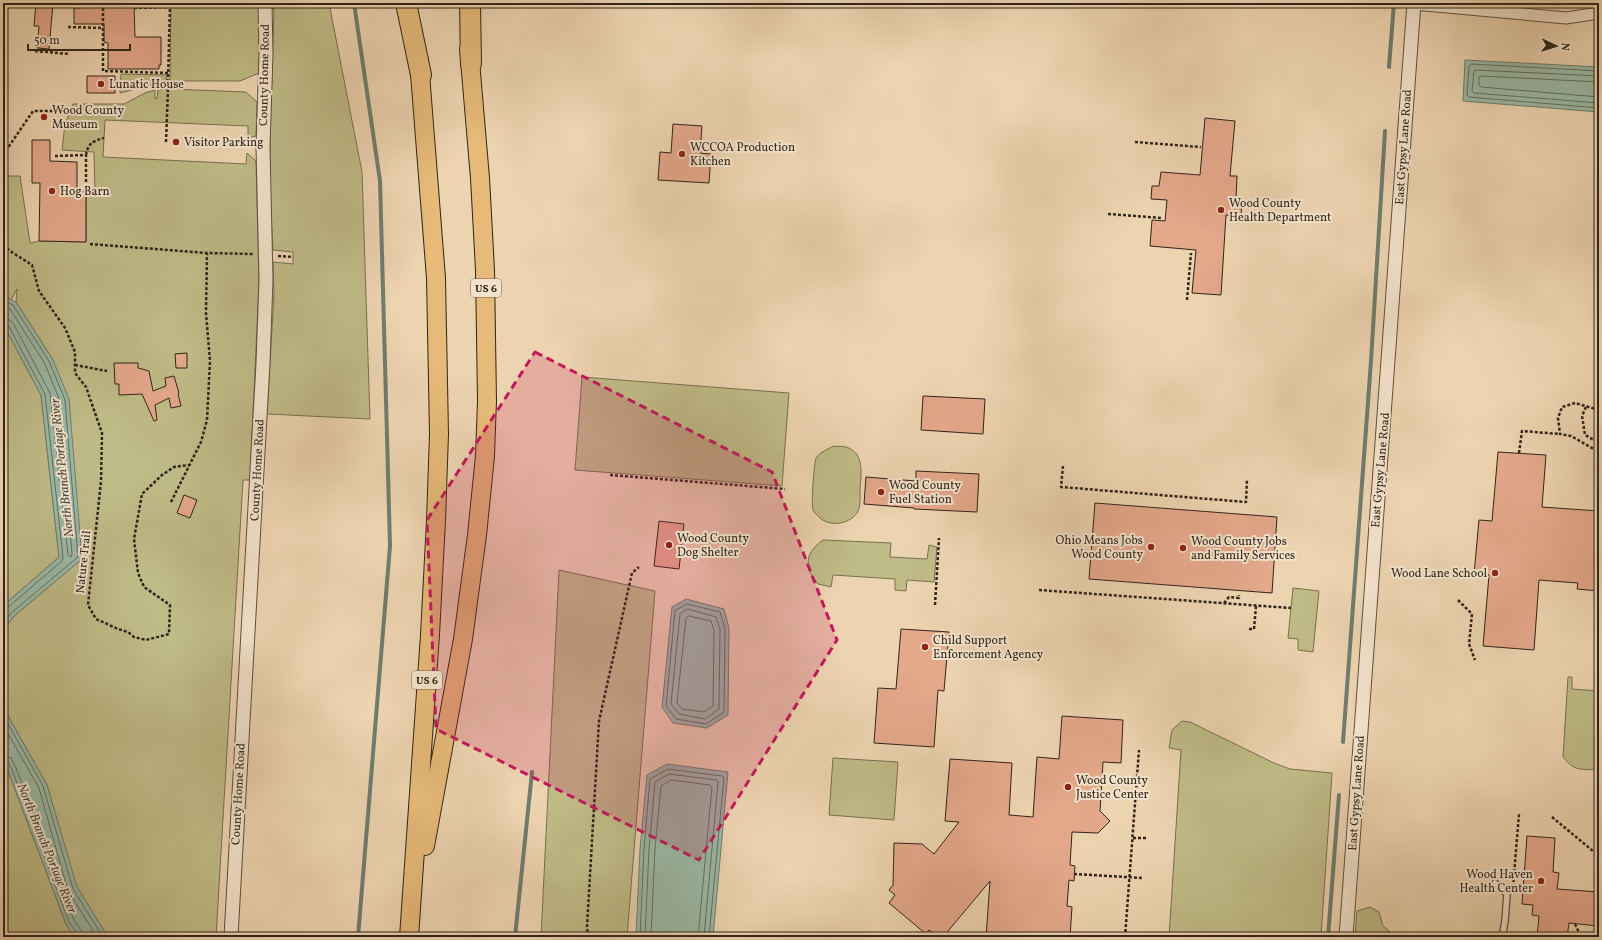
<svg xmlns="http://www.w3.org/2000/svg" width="1602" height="940" viewBox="0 0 1602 940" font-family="Vollkorn,serif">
	<rect width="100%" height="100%" fill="#edd4b1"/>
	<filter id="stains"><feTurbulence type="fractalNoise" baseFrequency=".005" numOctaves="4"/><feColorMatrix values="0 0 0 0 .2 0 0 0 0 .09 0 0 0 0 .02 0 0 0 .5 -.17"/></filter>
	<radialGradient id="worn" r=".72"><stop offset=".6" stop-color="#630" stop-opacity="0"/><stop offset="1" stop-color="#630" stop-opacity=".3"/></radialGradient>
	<path fill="#bfbb87" stroke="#777050" d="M 171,3 L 259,3 L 260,30 L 259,73 L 240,81 L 170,81 Z
		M 273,3 L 329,3 L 362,172 L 370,419 L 267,414 L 274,294 L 273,262 L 293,264 L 293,252 L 273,250 L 270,195 L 270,128 L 274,14 Z
		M 121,74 L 167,75 L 166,82 L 146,86 L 120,93 Z
		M 169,89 L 246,92 L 257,102 L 256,136 L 248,138 L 248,126 L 105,120 L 103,157 L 246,164 L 247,153 L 256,161 L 259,282 L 250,480 L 243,480 L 216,937 L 108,937 L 76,887 L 47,785 L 3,707 L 3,631 L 14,616 L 82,559 L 53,360 L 16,302 L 17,289 L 8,306 L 3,303 L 3,176 L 20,176 L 30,243 L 39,241 L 86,242 L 86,191 L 95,192 L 94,152 L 62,150 L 65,124 L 73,104 L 124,104 L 145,93 L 155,90 L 155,98 L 157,99 L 158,90 Z
		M 3,324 L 41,395 L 59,557 L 3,606 Z
		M 582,377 L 789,393 L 782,486 L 575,470 Z
		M 834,446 C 838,447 843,446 846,447 C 865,453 861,474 860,489 C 860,497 861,507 857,513 C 848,525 829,527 819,517 C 817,515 814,512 813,510 C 811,504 814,464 816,458 C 820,452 828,449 834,446 Z
		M 823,540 L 891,543 L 890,557 L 927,559 L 929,545 L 937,547 L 934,582 L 907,580 L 906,591 L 895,590 L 895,579 L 833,575 L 831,587 L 818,584 C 804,567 804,554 823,540 Z
		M 559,570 L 655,591 L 627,937 L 541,937 Z
		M 1293,588 L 1319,591 L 1313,652 L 1298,650 L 1298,639 L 1288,638 Z
		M 1568,677 L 1572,677 L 1572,689 L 1599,691 L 1599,770 C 1581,769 1575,772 1563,757 Z
		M 1182,721 L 1190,722 L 1274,763 L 1290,769 L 1332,773 L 1321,937 L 1169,937 L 1181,750 L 1169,748 L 1172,730 Z
		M 833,758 L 898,762 L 894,820 L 829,815 Z
		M 3,761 L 8,771 L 66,924 L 74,937 L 3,937 Z
		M 1370,907 L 1379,912 L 1383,926 L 1396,937 L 1355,937 L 1357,911 Z"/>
	<path fill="#9ab9a6" stroke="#6f7d6e" d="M 1465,60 L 1599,67 L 1599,112 L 1463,101 Z
		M 3,283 L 5,297 L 16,302 L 53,360 L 69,399 L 82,559 L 14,616 L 3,631 L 3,606 L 59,557 L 41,395 L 3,324 Z
		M 686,599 L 724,609 L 729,628 L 728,715 L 707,728 L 673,723 L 662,707 L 672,607 Z
		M 3,707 L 47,785 L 77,887 L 108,937 L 74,937 L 66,924 L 8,771 L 3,761 Z
		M 667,764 L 728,772 L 713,937 L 636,937 L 640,849 L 647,775 Z"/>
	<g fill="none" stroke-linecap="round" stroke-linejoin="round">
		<path stroke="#646e60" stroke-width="1" d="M 1599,71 L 1471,64 L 1469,66 L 1467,95 L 1469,97 L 1599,108
			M 1599,76 L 1475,70 L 1474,71 L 1472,91 L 1474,93 L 1599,103
			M 1599,82 L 1481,76 L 1479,77 L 1479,85 L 1481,87 L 1599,97
			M 3,300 L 13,305 L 49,361 L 65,400 L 78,557 L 11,613 L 3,624
			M 3,306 L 10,309 L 45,364 L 60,401 L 72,554 L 71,557 L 68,555 L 50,393 L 13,323 L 8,319 L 3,318
			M 3,323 L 8,325 L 45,394 L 63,557 L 62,561 L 7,608 L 3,609
			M 687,604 L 720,612 L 725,629 L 724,712 L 706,724 L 676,719 L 666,706 L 675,611 Z
			M 688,609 L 716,617 L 720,629 L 719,709 L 705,719 L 679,714 L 671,704 L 680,614 Z
			M 689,616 L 711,621 L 714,630 L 713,706 L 704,712 L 682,709 L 677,703 L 686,618 Z
			M 3,715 L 43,786 L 73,889 L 103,937
			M 3,725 L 39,788 L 68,891 L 97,937
			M 3,755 L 11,758 L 16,768 L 74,920 L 82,932 L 82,937
			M 3,760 L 8,762 L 12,770 L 69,922 L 77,933 L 77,937
			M 640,937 L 644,849 L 650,779 L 668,769 L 722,776 L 724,777 L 709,937
			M 645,937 L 649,849 L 655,782 L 669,774 L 717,780 L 718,782 L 704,937
			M 651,937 L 655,849 L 661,786 L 671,780 L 710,785 L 712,787 L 698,937"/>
		<path stroke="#6f7d6e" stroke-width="4" d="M 354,3 L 380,181 L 390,546 L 358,937
			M 1389,67 L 1394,3
			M 1343,742 L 1371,361 L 1385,131
			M 515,937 L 532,772
			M 1328,937 L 1339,795"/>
	</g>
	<path fill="#e4a88b" stroke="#2f241a" d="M 36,3 L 53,3 L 49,49 L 37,48 L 39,26 L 34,26 Z
		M 104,3 L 134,3 L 135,37 L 161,37 L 161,65 L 159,65 L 159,69 L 108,69 L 108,43 L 104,42 L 104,24 L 74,24 L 74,8 L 104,7 Z
		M 87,76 L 115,76 L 115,93 L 87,93 Z
		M 1205,118 L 1235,121 L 1230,176 L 1237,176 L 1236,199 L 1242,199 L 1241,216 L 1226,215 L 1221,295 L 1192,293 L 1196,250 L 1150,246 L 1152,220 L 1165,221 L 1167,200 L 1151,199 L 1152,186 L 1159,186 L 1161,172 L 1200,175 Z
		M 673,124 L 702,126 L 700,153 L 711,154 L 709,183 L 658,180 L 660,152 L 671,153 Z
		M 32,140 L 50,140 L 50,161 L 77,162 L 77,191 L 86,191 L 86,242 L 39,241 L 40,183 L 32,183 Z
		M 187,353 L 187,368 L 176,368 L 175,354 Z
		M 114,363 L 138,363 L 138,368 L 149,371 L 153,391 L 166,386 L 165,378 L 174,376 L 179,393 L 178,394 L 181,406 L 171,408 L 169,398 L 155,405 L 157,420 L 154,421 L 142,394 L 119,395 L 119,384 L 115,384 Z
		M 923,396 L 985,399 L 983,434 L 921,430 Z
		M 1498,452 L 1546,455 L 1542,507 L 1599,511 L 1599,591 L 1577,589 L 1578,583 L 1539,580 L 1534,650 L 1483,646 L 1489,575 L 1474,574 L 1479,520 L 1492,521 Z
		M 916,471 L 979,474 L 977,512 L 914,509 L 914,508 L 864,504 L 866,477 L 916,481 Z
		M 184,495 L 197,500 L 190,518 L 177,513 Z
		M 1095,503 L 1277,517 L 1272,593 L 1089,579 Z
		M 659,521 L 684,524 L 679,569 L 654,566 Z
		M 901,629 L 949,632 L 944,691 L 938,690 L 934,747 L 874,743 L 878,688 L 896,689 Z
		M 1062,716 L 1123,720 L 1121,763 L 1103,762 L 1100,811 L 1110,821 L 1098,833 L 1072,832 L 1070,865 L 1075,866 L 1074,881 L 1069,880 L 1067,906 L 1072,907 L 1070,937 L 986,937 L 990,881 L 943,937 L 937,937 L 929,930 L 926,934 L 889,903 L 895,895 L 889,890 L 893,885 L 894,843 L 922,844 L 934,854 L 959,822 L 945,821 L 950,759 L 1012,763 L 1009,815 L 1033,817 L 1037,757 L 1059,759 Z
		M 1527,836 L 1555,838 L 1553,872 L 1559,873 L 1557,889 L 1599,892 L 1599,926 L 1569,923 L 1567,937 L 1537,937 L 1539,916 L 1532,915 L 1533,905 L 1522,904 Z"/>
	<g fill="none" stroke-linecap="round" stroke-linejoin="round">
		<g stroke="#5e5040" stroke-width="8">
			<path id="service" d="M 1495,883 L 1507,894 L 1505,921 L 1502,937"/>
		</g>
		<g stroke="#5e5040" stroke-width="13">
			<path id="minor" d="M 1414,4 L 1566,18 L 1599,13"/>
		</g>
		<g stroke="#5e5040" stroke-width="15">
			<path id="tertiary" d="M 231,937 L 263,363 L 266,280 L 263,147 L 266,54 L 265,3
				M 1346,937 L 1414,3"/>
		</g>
		<g stroke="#2f241a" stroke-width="20">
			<path id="trunk" d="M 425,846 L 463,639 L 477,535 L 485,456 L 487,401 L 485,270 L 480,178 L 469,49
				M 409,937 L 430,635 L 436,521 L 439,434 L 436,278 L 419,61"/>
		</g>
		<g stroke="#2f241a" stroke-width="22">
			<path id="motorway" d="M 406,3 L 421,75
				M 470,3 L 471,64"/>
		</g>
		<path stroke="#2f241a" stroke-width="2.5" stroke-dasharray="3 2" stroke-linecap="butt" d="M 103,3 L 103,71 L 168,73
			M 134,8 L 170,7
			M 68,27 L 103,28
			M 35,51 L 70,54
			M 168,82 L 170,3
			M 166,142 L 168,89
			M 1135,142 L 1201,147
			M 3,155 L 33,111 L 63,111
			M 86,155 C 88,143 93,141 104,138
			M 55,156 L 86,155 L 86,191
			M 1108,214 L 1162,218
			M 90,244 L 207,253 L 253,254
			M 3,245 L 10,251 L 32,265 L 39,291 L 65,328 L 75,352 L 75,373 L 86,387 L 102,433 L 101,481 L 88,605 L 96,619 L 118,629 L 128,632 L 134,637 L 146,640 L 169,634 L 170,605 L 144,587 L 138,573 L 134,539 L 142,494 L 162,475 L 174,467 L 189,465
			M 278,256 L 293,257
			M 1187,300 L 1191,253
			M 75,365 L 107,371
			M 1586,407 L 1582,416 L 1585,435 L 1599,443
			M 1599,410 L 1575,403 L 1562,407 L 1558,418 L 1560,434 L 1571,436 L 1597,451 L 1599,455
			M 1519,453 L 1522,431 L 1560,434
			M 1063,466 L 1061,487 L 1246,502 L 1247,479
			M 610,475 L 785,489
			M 171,502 L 201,442 L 207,420 L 210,361 L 206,313 L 207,253
			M 1039,590 L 1291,608
			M 1458,600 L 1472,614 L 1469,644 L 1475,660
			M 1224,603 L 1229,597 L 1239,598 L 1239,595
			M 935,605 L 939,538
			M 1249,629 L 1254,629 L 1256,606
			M 1552,817 L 1599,856
			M 1133,838 L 1146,838
			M 1074,874 L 1143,878
			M 1513,887 L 1519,814
			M 1575,924 L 1581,937
			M 588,937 L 587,927 L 599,721 L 632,573 L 639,567
			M 1125,937 L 1139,750"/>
		<use href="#service" stroke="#f3e3cc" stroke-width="5.5"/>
		<use href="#minor" stroke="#f3e3cc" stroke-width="11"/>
		<use href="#tertiary" stroke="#f3e3cc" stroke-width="13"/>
		<use href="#trunk" stroke="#e6ba78" stroke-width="18"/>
		<use href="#motorway" stroke="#e6ba78" stroke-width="20"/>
	</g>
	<path fill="#c2185b" fill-opacity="0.2" stroke="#c2185b" stroke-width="3" stroke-dasharray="8 5" stroke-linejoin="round" d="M 535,352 L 772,472 L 837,640 L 699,860 L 436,729 L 427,520 Z"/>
	<g fill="#8f2418" stroke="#f3e3cc" stroke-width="1.5">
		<circle cx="101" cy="84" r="4"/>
		<circle cx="44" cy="117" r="4"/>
		<circle cx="176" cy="142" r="4"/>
		<circle cx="682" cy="154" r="4"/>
		<circle cx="52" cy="191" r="4"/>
		<circle cx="1221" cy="210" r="4"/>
		<circle cx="881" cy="492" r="4"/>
		<circle cx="669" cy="545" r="4"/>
		<circle cx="1151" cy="547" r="4"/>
		<circle cx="1183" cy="548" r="4"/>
		<circle cx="1495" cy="573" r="4"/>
		<circle cx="925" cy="647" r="4"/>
		<circle cx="1068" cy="787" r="4"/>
		<circle cx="1541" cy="881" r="4"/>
	</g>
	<g text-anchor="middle" stroke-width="4" stroke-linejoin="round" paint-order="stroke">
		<g fill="#f3e3cc" stroke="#6a5d4f" stroke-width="1">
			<rect x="471" y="279" width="30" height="18" rx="3"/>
			<rect x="412" y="671" width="30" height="18" rx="3"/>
		</g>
		<g font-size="11" font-weight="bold" fill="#2f241a">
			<text x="486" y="292">US 6</text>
			<text x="427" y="684">US 6</text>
		</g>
		<g font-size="12" fill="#2f241a" stroke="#f3e3cc">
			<text transform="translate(264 75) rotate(-89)" y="4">County Home Road</text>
			<text transform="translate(1403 147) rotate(-86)" y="4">East Gypsy Lane Road</text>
			<text transform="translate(257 470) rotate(-87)" y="4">County Home Road</text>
			<text transform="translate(1380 470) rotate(-85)" y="4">East Gypsy Lane Road</text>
			<text transform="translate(83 562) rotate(-84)" y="4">Nature Trail</text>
			<text transform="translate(1356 793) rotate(-86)" y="4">East Gypsy Lane Road</text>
			<text transform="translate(238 794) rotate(-87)" y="4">County Home Road</text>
		</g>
		<g font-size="12" fill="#2f241a" stroke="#f3e3cc" text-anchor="start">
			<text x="109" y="88">Lunatic House</text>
			<text x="52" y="114">Wood County<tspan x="52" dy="14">Museum</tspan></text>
			<text x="184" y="146">Visitor Parking</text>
			<text x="690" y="151">WCCOA Production<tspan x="690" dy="14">Kitchen</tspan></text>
			<text x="60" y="195">Hog Barn</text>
			<text x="1229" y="207">Wood County<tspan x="1229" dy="14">Health Department</tspan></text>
			<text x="889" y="489">Wood County<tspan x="889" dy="14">Fuel Station</tspan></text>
			<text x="677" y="542">Wood County<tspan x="677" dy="14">Dog Shelter</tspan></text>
			<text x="1143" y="544" text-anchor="end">Ohio Means Jobs<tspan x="1143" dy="14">Wood County</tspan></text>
			<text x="1191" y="545">Wood County Jobs<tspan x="1191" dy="14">and Family Services</tspan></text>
			<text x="1487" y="577" text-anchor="end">Wood Lane School</text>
			<text x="933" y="644">Child Support<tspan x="933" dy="14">Enforcement Agency</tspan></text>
			<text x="1076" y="784">Wood County<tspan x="1076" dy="14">Justice Center</tspan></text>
			<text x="1533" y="878" text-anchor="end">Wood Haven<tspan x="1533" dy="14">Health Center</tspan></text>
		</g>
		<g font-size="13" font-style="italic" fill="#4a493d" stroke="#f3e3cc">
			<text transform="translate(61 468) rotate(-96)" y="5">North Branch Portage River</text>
			<text transform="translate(48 848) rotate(68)" y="5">North Branch Portage River</text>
		</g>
	</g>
	<rect width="1602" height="940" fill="none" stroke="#edd4b1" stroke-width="16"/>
	<rect x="4" y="4" width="1594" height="932" fill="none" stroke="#2f241a" stroke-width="2"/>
	<rect x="8" y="8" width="1586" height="924" fill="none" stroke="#2f241a"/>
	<g transform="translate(1556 46) rotate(94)" stroke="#f3e3cc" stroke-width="3" paint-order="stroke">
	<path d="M0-3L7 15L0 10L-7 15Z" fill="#2f241a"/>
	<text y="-6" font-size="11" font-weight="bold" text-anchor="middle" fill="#2f241a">N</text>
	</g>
	<path d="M28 44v6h102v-6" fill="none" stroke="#2f241a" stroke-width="2"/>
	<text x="34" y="44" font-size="12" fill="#2f241a" stroke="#f3e3cc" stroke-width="3" paint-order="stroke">50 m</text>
	<rect width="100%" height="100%" filter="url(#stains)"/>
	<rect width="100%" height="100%" fill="url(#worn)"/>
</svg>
